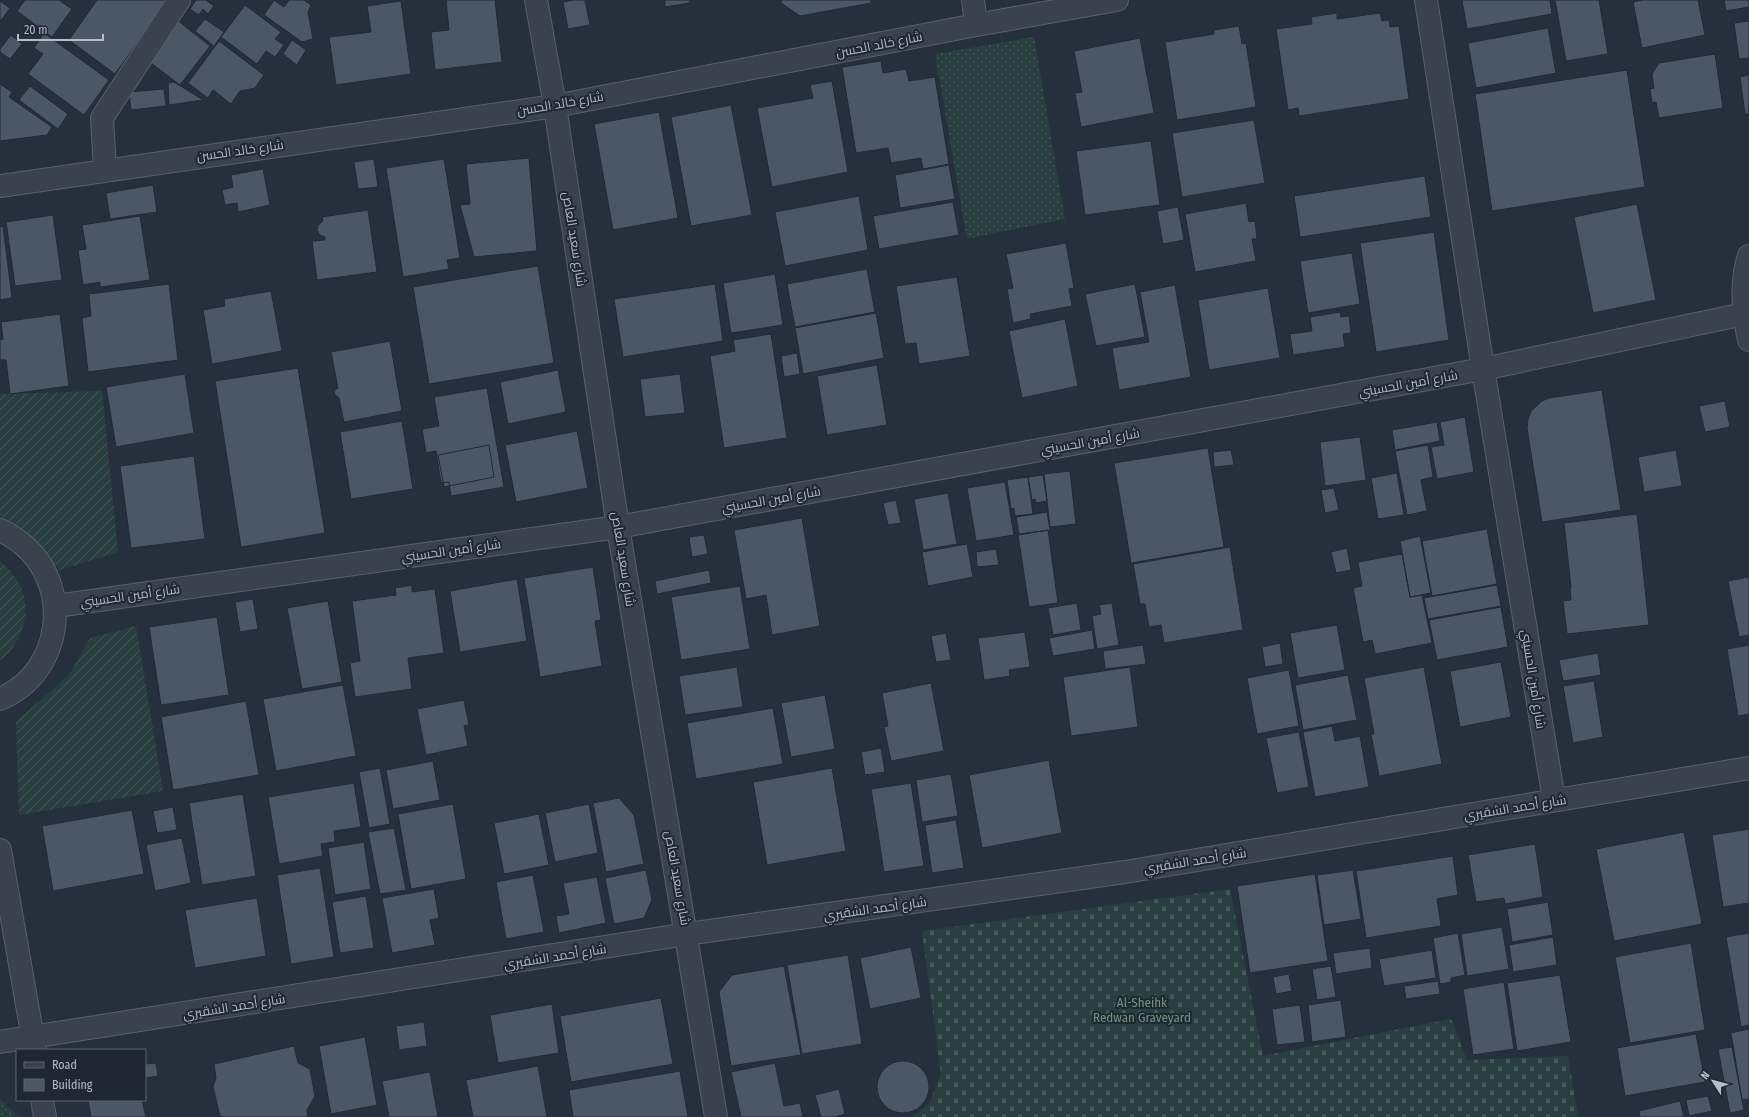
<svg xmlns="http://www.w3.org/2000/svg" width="1749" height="1117" viewBox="0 0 1749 1117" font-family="'Fira Sans Condensed',Cairo,sans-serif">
	<defs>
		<pattern id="grass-dots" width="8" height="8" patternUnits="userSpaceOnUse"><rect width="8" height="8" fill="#293e3f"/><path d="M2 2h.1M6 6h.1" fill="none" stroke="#465859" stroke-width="1.8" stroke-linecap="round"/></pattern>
		<pattern id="cemetery-stones" width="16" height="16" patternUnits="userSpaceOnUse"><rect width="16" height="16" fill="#293e3f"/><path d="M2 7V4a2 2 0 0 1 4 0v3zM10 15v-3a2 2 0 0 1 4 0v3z" fill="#465859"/></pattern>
		<pattern id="garden-furrows" width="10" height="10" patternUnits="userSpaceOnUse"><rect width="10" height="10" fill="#293e3f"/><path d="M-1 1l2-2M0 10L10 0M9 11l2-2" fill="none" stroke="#465859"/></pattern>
	</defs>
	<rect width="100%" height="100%" fill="#26303d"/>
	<path fill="url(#grass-dots)" d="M 1034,37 L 1065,219 L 967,239 L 935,54 Z
		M 0,1099 L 19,1117 L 0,1117 Z"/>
	<path fill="url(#cemetery-stones)" d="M 1230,889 L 1263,1056 L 1451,1019 L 1467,1060 L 1568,1056 L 1578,1117 L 912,1117 L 929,1104 L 941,1074 L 922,931 Z"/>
	<path fill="url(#garden-furrows)" d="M 102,391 L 118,552 L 60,570 C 43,551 24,527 0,517 L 0,394 Z
		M 0,561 C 24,581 33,607 19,637 C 15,645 8,656 0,660 Z
		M 136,626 L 163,791 L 19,815 L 16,721 L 49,693 L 71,672 L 90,638 Z"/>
	<path fill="#4c5766" stroke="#212935" d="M 25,0 L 59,0 L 72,9 L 52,37 L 17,11 Z
		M 97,0 L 168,0 L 115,74 L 69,40 Z
		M 196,0 L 206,0 L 214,6 L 208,14 L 203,9 L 199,15 L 190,9 Z
		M 274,0 L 284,7 L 289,0 L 304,0 L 311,5 L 308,12 L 313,39 L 302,42 L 264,15 Z
		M 446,0 L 495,0 L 502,62 L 435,70 L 431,32 L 449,30 Z
		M 574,0 L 585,0 L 590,25 L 568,29 L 563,2 Z
		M 665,0 L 690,0 L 690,3 L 665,7 Z
		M 781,0 L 871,0 L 871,3 L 800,16 L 781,3 Z
		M 1462,0 L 1550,0 L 1552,14 L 1467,29 Z
		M 1555,0 L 1599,0 L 1608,54 L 1566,61 Z
		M 1643,0 L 1698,0 L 1705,35 L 1642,48 L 1633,2 Z
		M 1724,0 L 1749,0 L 1749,7 L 1726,11 Z
		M 0,1 L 10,8 L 0,22 Z
		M 401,1 L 411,74 L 336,85 L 329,37 L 371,32 L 367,6 Z
		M 245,5 L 281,32 L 275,39 L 284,45 L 275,57 L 266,51 L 257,64 L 221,37 Z
		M 1337,13 L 1337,19 L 1380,13 L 1382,21 L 1389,20 L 1390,27 L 1399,26 L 1409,99 L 1299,116 L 1298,108 L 1288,110 L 1276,29 L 1312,24 L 1311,17 Z
		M 205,19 L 224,32 L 214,46 L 195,31 Z
		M 177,20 L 210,46 L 180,85 L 147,60 Z
		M 1749,21 L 1749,58 L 1739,59 L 1734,23 Z
		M 1239,26 L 1242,44 L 1246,43 L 1256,107 L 1177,120 L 1165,42 L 1214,34 L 1214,30 Z
		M 1548,28 L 1556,73 L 1476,88 L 1468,43 Z
		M 44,33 L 109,80 L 84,115 L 28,74 L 43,54 L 34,48 Z
		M 11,35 L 22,44 L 10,59 L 0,52 L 0,49 Z
		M 1140,38 L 1154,113 L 1081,127 L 1075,93 L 1082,92 L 1074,51 Z
		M 292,40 L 306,50 L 297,65 L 283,54 Z
		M 219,41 L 264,75 L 255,88 L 240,91 L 231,104 L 213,90 L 208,98 L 188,83 Z
		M 1715,54 L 1723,108 L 1659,118 L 1656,102 L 1652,103 L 1650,89 L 1654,88 L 1652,74 L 1659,63 Z
		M 881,61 L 883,73 L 906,69 L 909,81 L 935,77 L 949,164 L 923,169 L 921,158 L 891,163 L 888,148 L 856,153 L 842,67 Z
		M 1627,70 L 1645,187 L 1492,211 L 1475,94 Z
		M 1749,75 L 1749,114 L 1745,114 L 1740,77 Z
		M 832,81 L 848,172 L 772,187 L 757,108 L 813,98 L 810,85 Z
		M 174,82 L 203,100 L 169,105 L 168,83 Z
		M 0,84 L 12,92 L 9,97 L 52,127 L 47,135 L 0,141 Z
		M 30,86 L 68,114 L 58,129 L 19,100 Z
		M 164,89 L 166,106 L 131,110 L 129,92 Z
		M 731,105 L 752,215 L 691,226 L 671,117 Z
		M 659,112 L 678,218 L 613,230 L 594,124 Z
		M 1254,120 L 1265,183 L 1182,197 L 1172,133 Z
		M 1151,141 L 1160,205 L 1085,215 L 1076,151 Z
		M 529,158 L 537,251 L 474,257 L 460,205 L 470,204 L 466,164 Z
		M 374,159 L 378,187 L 358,189 L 354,162 Z
		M 444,159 L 460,258 L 447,260 L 449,269 L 403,277 L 386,168 Z
		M 949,165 L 955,199 L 900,208 L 895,175 Z
		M 263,169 L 270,205 L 238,212 L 237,203 L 225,205 L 222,190 L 233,187 L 231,175 Z
		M 1425,176 L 1431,217 L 1300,237 L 1294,196 Z
		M 153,185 L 157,212 L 110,219 L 106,193 Z
		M 859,196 L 868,250 L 785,266 L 775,212 Z
		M 953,202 L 959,235 L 879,249 L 873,216 Z
		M 1246,203 L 1249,222 L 1255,221 L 1257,239 L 1252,239 L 1256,261 L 1195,272 L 1185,214 Z
		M 1637,204 L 1656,300 L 1593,313 L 1574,217 Z
		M 1178,207 L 1184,240 L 1163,244 L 1157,211 Z
		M 368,210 L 377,272 L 317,280 L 312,241 L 325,240 L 325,237 L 320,235 L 317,230 L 318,225 L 323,221 L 322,217 Z
		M 53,215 L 62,280 L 15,286 L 6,222 Z
		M 140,216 L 150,280 L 100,287 L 100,282 L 83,285 L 78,250 L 86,249 L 82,225 Z
		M 3,226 L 12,298 L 0,300 L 0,227 Z
		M 1434,232 L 1449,340 L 1376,352 L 1360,243 Z
		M 1066,243 L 1074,288 L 1069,289 L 1072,306 L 1030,314 L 1031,319 L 1013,323 L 1007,289 L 1013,288 L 1006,254 Z
		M 1352,253 L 1360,304 L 1308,313 L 1300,261 Z
		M 538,266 L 554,363 L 429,384 L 413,287 Z
		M 867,269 L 875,312 L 795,327 L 787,284 Z
		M 775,274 L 783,325 L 731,333 L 723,283 Z
		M 957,277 L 970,356 L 919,364 L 916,343 L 905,344 L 896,286 Z
		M 169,284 L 178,360 L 88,372 L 82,318 L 91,316 L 89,294 Z
		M 715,284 L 723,341 L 623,357 L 614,299 Z
		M 1135,284 L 1145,337 L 1096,346 L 1085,294 Z
		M 1175,285 L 1191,377 L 1119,390 L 1112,348 L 1149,342 L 1140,292 Z
		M 1268,288 L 1280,358 L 1209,370 L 1198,300 Z
		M 271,291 L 282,351 L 212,364 L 203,310 L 225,306 L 224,299 Z
		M 1340,312 L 1341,317 L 1349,316 L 1351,333 L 1343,334 L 1345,347 L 1293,355 L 1290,334 L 1312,331 L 1310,317 Z
		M 876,313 L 884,358 L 803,374 L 795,328 Z
		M 60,314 L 69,386 L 10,394 L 6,360 L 0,360 L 0,340 L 3,339 L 1,322 Z
		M 1065,319 L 1078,386 L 1022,398 L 1009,331 Z
		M 771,334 L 787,438 L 724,448 L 710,356 L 735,351 L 733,340 Z
		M 390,341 L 402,411 L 344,422 L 339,398 L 334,394 L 335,390 L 338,388 L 331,352 Z
		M 797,353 L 800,374 L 784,377 L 781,356 Z
		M 877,365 L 887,425 L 827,435 L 817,376 Z
		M 298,368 L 325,533 L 241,547 L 215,381 Z
		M 558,370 L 566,412 L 508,424 L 500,382 Z
		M 185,374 L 194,433 L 116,447 L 106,387 Z
		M 680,374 L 685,413 L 645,417 L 640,379 Z
		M 487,388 L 504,487 L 451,496 L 449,482 L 441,483 L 436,451 L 426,453 L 422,429 L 439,426 L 434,397 Z
		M 1602,390 L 1621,510 L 1542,522 L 1527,428 L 1528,419 L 1531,411 L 1542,401 L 1549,398 Z
		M 1725,401 L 1730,427 L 1705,432 L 1699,406 Z
		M 1465,417 L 1474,472 L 1437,479 L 1431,447 L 1444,445 L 1440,422 Z
		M 402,421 L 413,489 L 351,499 L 340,432 Z
		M 1437,422 L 1440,441 L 1395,450 L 1392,430 Z
		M 577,431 L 588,488 L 516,502 L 505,445 Z
		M 1360,437 L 1366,480 L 1325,486 L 1320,442 Z
		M 489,445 L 494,477 L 444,487 L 438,455 Z
		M 1428,445 L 1433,477 L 1421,480 L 1427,511 L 1407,515 L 1395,451 Z
		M 1208,448 L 1224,547 L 1131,563 L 1114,463 Z
		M 1231,450 L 1234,465 L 1214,467 L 1213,452 Z
		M 1676,450 L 1682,486 L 1644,492 L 1638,457 Z
		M 194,456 L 205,539 L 131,548 L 120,466 Z
		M 1070,471 L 1076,524 L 1050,527 L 1044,474 Z
		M 1397,473 L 1404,515 L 1378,519 L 1371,478 Z
		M 1043,475 L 1047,501 L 1036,503 L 1035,499 L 1032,500 L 1028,477 Z
		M 1028,477 L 1033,514 L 1015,516 L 1014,508 L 1011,509 L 1007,480 Z
		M 1005,482 L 1014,535 L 976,541 L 967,488 Z
		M 1334,488 L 1339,510 L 1325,513 L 1321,490 Z
		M 948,493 L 957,544 L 923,550 L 914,499 Z
		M 896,500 L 901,523 L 888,525 L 883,503 Z
		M 1047,512 L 1050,530 L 1019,534 L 1016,517 Z
		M 1637,514 L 1649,625 L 1567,634 L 1563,601 L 1571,600 L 1570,588 L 1571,588 L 1564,523 Z
		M 802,518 L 820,626 L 772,635 L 766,595 L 746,599 L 734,530 Z
		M 1487,529 L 1497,584 L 1432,596 L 1422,541 Z
		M 1048,530 L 1058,603 L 1029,607 L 1018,535 Z
		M 704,535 L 708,554 L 692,557 L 689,537 Z
		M 1420,536 L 1431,593 L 1410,597 L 1400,541 Z
		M 967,544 L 973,577 L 928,586 L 922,552 Z
		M 1230,547 L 1243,630 L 1164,643 L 1161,625 L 1149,627 L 1145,604 L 1140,604 L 1133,564 Z
		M 1347,548 L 1351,570 L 1336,573 L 1331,552 Z
		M 996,549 L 999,565 L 977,567 L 976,552 Z
		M 1402,554 L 1410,597 L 1422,595 L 1432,643 L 1375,654 L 1372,640 L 1363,642 L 1353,588 L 1362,586 L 1358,562 Z
		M 593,567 L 601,620 L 595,621 L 602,666 L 540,677 L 524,578 Z
		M 709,570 L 711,583 L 657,594 L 655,581 Z
		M 1749,577 L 1749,635 L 1739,637 L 1728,581 Z
		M 517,579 L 527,641 L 460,652 L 450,591 Z
		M 412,585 L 412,592 L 435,589 L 444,653 L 408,658 L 412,689 L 355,697 L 350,663 L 360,661 L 352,601 L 396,595 L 395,588 Z
		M 1497,585 L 1501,606 L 1428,619 L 1424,598 Z
		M 740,586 L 750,649 L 681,660 L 671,597 Z
		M 253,599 L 258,629 L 240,632 L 235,602 Z
		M 328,601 L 342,682 L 302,689 L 287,608 Z
		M 1077,603 L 1081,630 L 1053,635 L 1048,608 Z
		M 1112,603 L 1119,645 L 1097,649 L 1092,616 L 1101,614 L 1099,605 Z
		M 1501,607 L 1508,647 L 1437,660 L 1429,620 Z
		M 217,617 L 229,695 L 161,705 L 149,627 Z
		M 1337,625 L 1345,670 L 1298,678 L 1290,633 Z
		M 1092,630 L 1095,649 L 1053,656 L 1049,638 Z
		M 1025,632 L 1030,667 L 1009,670 L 1010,676 L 984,680 L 978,638 Z
		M 946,633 L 951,660 L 936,662 L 931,636 Z
		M 1280,643 L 1283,664 L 1265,667 L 1262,647 Z
		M 1143,645 L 1146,664 L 1105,669 L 1103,651 Z
		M 1749,645 L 1749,714 L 1738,716 L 1727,649 Z
		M 1598,653 L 1601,675 L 1563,681 L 1559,660 Z
		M 1501,662 L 1511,717 L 1460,727 L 1450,671 Z
		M 737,667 L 743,707 L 685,715 L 679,676 Z
		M 1130,667 L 1138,727 L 1071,736 L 1063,677 Z
		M 1424,667 L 1442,764 L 1379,776 L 1371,734 L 1374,734 L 1364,678 Z
		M 1289,670 L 1299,726 L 1257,734 L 1247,678 Z
		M 1348,675 L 1357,720 L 1303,730 L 1295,685 Z
		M 1594,681 L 1603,737 L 1573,743 L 1563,686 Z
		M 931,683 L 944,751 L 891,761 L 884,727 L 888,726 L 882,693 Z
		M 343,685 L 356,756 L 276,771 L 263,699 Z
		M 825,695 L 835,749 L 791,757 L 781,703 Z
		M 464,700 L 469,725 L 464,726 L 468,746 L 426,755 L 417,709 Z
		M 246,701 L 259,775 L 173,790 L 161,717 Z
		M 773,708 L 783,764 L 696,779 L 687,723 Z
		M 1332,726 L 1335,741 L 1360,736 L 1369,787 L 1315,797 L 1303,732 Z
		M 1299,732 L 1309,787 L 1277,793 L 1266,738 Z
		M 881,748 L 885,772 L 865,775 L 861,752 Z
		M 1049,760 L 1062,833 L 982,848 L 969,775 Z
		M 433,761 L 440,800 L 393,809 L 386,770 Z
		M 380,768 L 390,824 L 369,828 L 359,772 Z
		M 832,768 L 846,851 L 767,865 L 753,782 Z
		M 951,774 L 958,816 L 922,822 L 916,780 Z
		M 354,783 L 361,827 L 334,831 L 335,842 L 321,844 L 323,856 L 279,864 L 268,797 Z
		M 911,783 L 924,866 L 884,872 L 871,789 Z
		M 243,794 L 256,876 L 202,885 L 189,803 Z
		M 619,798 L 634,815 L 644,864 L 606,872 L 593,803 Z
		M 453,804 L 466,879 L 411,889 L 398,814 Z
		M 589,804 L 598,853 L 555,862 L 545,813 Z
		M 173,807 L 177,830 L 157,833 L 153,811 Z
		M 132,810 L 144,874 L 53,891 L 42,826 Z
		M 539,814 L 549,865 L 504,874 L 494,823 Z
		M 956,820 L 964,868 L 932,873 L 925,825 Z
		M 394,828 L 406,890 L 380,894 L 368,832 Z
		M 1749,829 L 1749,903 L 1723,907 L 1712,835 Z
		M 1684,832 L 1702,924 L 1614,941 L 1596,849 Z
		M 182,838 L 191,883 L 155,891 L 146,845 Z
		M 364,842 L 371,889 L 335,895 L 328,848 Z
		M 1535,844 L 1543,897 L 1505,904 L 1504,898 L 1476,902 L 1468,855 Z
		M 1453,856 L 1458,895 L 1437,899 L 1441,926 L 1366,938 L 1356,871 Z
		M 320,868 L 334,957 L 291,964 L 277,875 Z
		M 646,870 L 652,900 L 644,918 L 614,924 L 605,878 Z
		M 1353,870 L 1361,919 L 1324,925 L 1317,875 Z
		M 1315,874 L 1328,961 L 1250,973 L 1237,886 Z
		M 533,875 L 544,932 L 506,939 L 496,882 Z
		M 597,877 L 606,923 L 559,933 L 556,916 L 569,914 L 563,883 Z
		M 434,889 L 439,918 L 430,920 L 435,945 L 392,953 L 382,898 Z
		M 366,896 L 374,948 L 340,953 L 332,902 Z
		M 257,898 L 266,956 L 195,968 L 185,910 Z
		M 1548,902 L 1553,935 L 1512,942 L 1507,909 Z
		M 1502,927 L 1509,969 L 1467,976 L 1461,934 Z
		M 1458,933 L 1465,975 L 1451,978 L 1451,982 L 1440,984 L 1433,938 Z
		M 1749,933 L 1749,1025 L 1741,1027 L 1726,937 Z
		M 1553,937 L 1557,965 L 1513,972 L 1509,945 Z
		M 1691,943 L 1705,1030 L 1630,1043 L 1615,957 Z
		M 911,947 L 921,998 L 870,1009 L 860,958 Z
		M 1370,948 L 1372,968 L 1336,974 L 1333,953 Z
		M 1432,950 L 1436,978 L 1384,986 L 1379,959 Z
		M 848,955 L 862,1044 L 802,1054 L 787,965 Z
		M 784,966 L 801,1055 L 731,1066 L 719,992 L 732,975 Z
		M 1331,966 L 1336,997 L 1317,1000 L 1312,969 Z
		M 1289,974 L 1292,991 L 1276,994 L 1273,977 Z
		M 1560,975 L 1571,1042 L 1517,1051 L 1507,983 Z
		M 1438,981 L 1440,994 L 1406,999 L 1404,986 Z
		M 1504,982 L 1514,1049 L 1473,1055 L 1463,989 Z
		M 661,998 L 673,1064 L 571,1082 L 560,1016 Z
		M 1341,1000 L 1346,1037 L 1312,1042 L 1308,1005 Z
		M 552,1004 L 559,1053 L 498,1063 L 490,1015 Z
		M 1300,1005 L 1305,1042 L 1277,1045 L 1272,1009 Z
		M 424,1022 L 427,1046 L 399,1050 L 396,1026 Z
		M 1749,1029 L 1749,1099 L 1742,1100 L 1731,1033 Z
		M 1696,1034 L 1705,1082 L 1625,1096 L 1617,1048 Z
		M 365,1037 L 377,1105 L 331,1114 L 319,1046 Z
		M 294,1046 L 298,1063 L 310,1069 L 315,1096 L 307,1110 L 308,1117 L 222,1117 L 220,1116 L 213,1087 L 216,1078 L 214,1064 Z
		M 1732,1047 L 1744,1110 L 1730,1113 L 1718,1049 Z
		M877 1087a26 26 0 1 1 52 0a26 26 0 1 1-52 0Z
		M 156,1063 L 158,1076 L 145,1078 L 145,1064 Z
		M 775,1063 L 784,1106 L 800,1103 L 803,1117 L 741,1117 L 731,1072 Z
		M 538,1066 L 547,1117 L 473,1117 L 466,1080 Z
		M 680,1071 L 688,1117 L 573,1117 L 569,1090 Z
		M 430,1072 L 438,1117 L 389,1117 L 382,1081 Z
		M 839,1089 L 845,1114 L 835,1117 L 821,1117 L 815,1095 Z
		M 1708,1096 L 1712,1111 L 1689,1116 L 1686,1100 Z
		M 88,1100 L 142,1100 L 146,1117 L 91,1117 Z
		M 1680,1101 L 1684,1117 L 1640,1117 L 1639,1111 Z"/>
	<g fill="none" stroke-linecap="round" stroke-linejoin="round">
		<g stroke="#58606b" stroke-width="24">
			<path id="minor" d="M 536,0 L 555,106 L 618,527 L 716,1117
				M 973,0 L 976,25
				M 105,170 L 102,118 L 179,0
				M 0,186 L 555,106 L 976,25 L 1117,0
				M 0,530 C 8,533 14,538 21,543 C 74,585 63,673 0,699
				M 56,606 L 618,527 L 1483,369 L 1426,0
				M 1554,800 L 1483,369 L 1744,314
				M 0,850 L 35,1050
				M 0,1042 L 687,934 L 1125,872 L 1749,768
				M 42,1100 L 45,1117"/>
		</g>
		<g stroke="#58606b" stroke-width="24">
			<path id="tertiary" d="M 1749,256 C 1740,283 1743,313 1749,340"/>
		</g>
		<use href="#minor" stroke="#3a424e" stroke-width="22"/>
		<use href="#tertiary" stroke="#3a424e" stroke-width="22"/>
	</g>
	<g text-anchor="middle" stroke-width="4" stroke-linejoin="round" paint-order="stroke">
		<g font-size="13" fill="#b6bdc8" stroke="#1f2733">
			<text transform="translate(879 44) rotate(-11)" y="5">شارع خالد الحسن</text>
			<text transform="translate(560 103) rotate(-10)" y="5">شارع خالد الحسن</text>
			<text transform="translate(240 150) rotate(-8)" y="5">شارع خالد الحسن</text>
			<text transform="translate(575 239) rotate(81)" y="5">شارع سعيد العاص</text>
			<text transform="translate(1408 383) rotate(-10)" y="5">شارع أمين الحسيني</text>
			<text transform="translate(1090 441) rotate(-10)" y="5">شارع أمين الحسيني</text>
			<text transform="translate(771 499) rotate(-10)" y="5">شارع أمين الحسيني</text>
			<text transform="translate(451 550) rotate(-8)" y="5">شارع أمين الحسيني</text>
			<text transform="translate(624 559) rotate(81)" y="5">شارع سعيد العاص</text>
			<text transform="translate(130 595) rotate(-8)" y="5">شارع أمين الحسيني</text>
			<text transform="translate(1534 679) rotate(81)" y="5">شارع أمين الحسيني</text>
			<text transform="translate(1515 807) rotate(-9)" y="5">شارع أحمد الشقيري</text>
			<text transform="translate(1195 860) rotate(-9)" y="5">شارع أحمد الشقيري</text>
			<text transform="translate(678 878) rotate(80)" y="5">شارع سعيد العاص</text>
			<text transform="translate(875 908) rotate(-8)" y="5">شارع أحمد الشقيري</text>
			<text transform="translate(555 956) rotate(-9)" y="5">شارع أحمد الشقيري</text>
			<text transform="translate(234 1006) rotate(-9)" y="5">شارع أحمد الشقيري</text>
		</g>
		<g font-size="13" fill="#6e9878" stroke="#1f2733">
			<text x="1142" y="1007">Al-Sheihk<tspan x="1142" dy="15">Redwan Graveyard</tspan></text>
		</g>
	</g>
	<rect x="16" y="1049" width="130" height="52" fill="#1f2733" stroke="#5b636f"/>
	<rect x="24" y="1062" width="20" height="6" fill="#3a424e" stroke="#5b636f"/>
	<text x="52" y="1069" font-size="12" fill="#b6bdc8">Road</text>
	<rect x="24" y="1079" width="20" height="12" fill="#4c5766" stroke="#5b636f"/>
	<text x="52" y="1089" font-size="12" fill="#b6bdc8">Building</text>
	<g transform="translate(1713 1081) rotate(306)" stroke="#1f2733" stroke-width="3" paint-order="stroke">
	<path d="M0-3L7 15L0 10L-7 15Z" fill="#b6bdc8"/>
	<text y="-6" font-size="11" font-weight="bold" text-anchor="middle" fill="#b6bdc8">N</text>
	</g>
	<path d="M18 34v6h85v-6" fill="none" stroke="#b6bdc8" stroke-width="2"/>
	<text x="24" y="34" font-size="12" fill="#b6bdc8" stroke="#1f2733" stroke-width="3" paint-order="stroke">20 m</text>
</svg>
